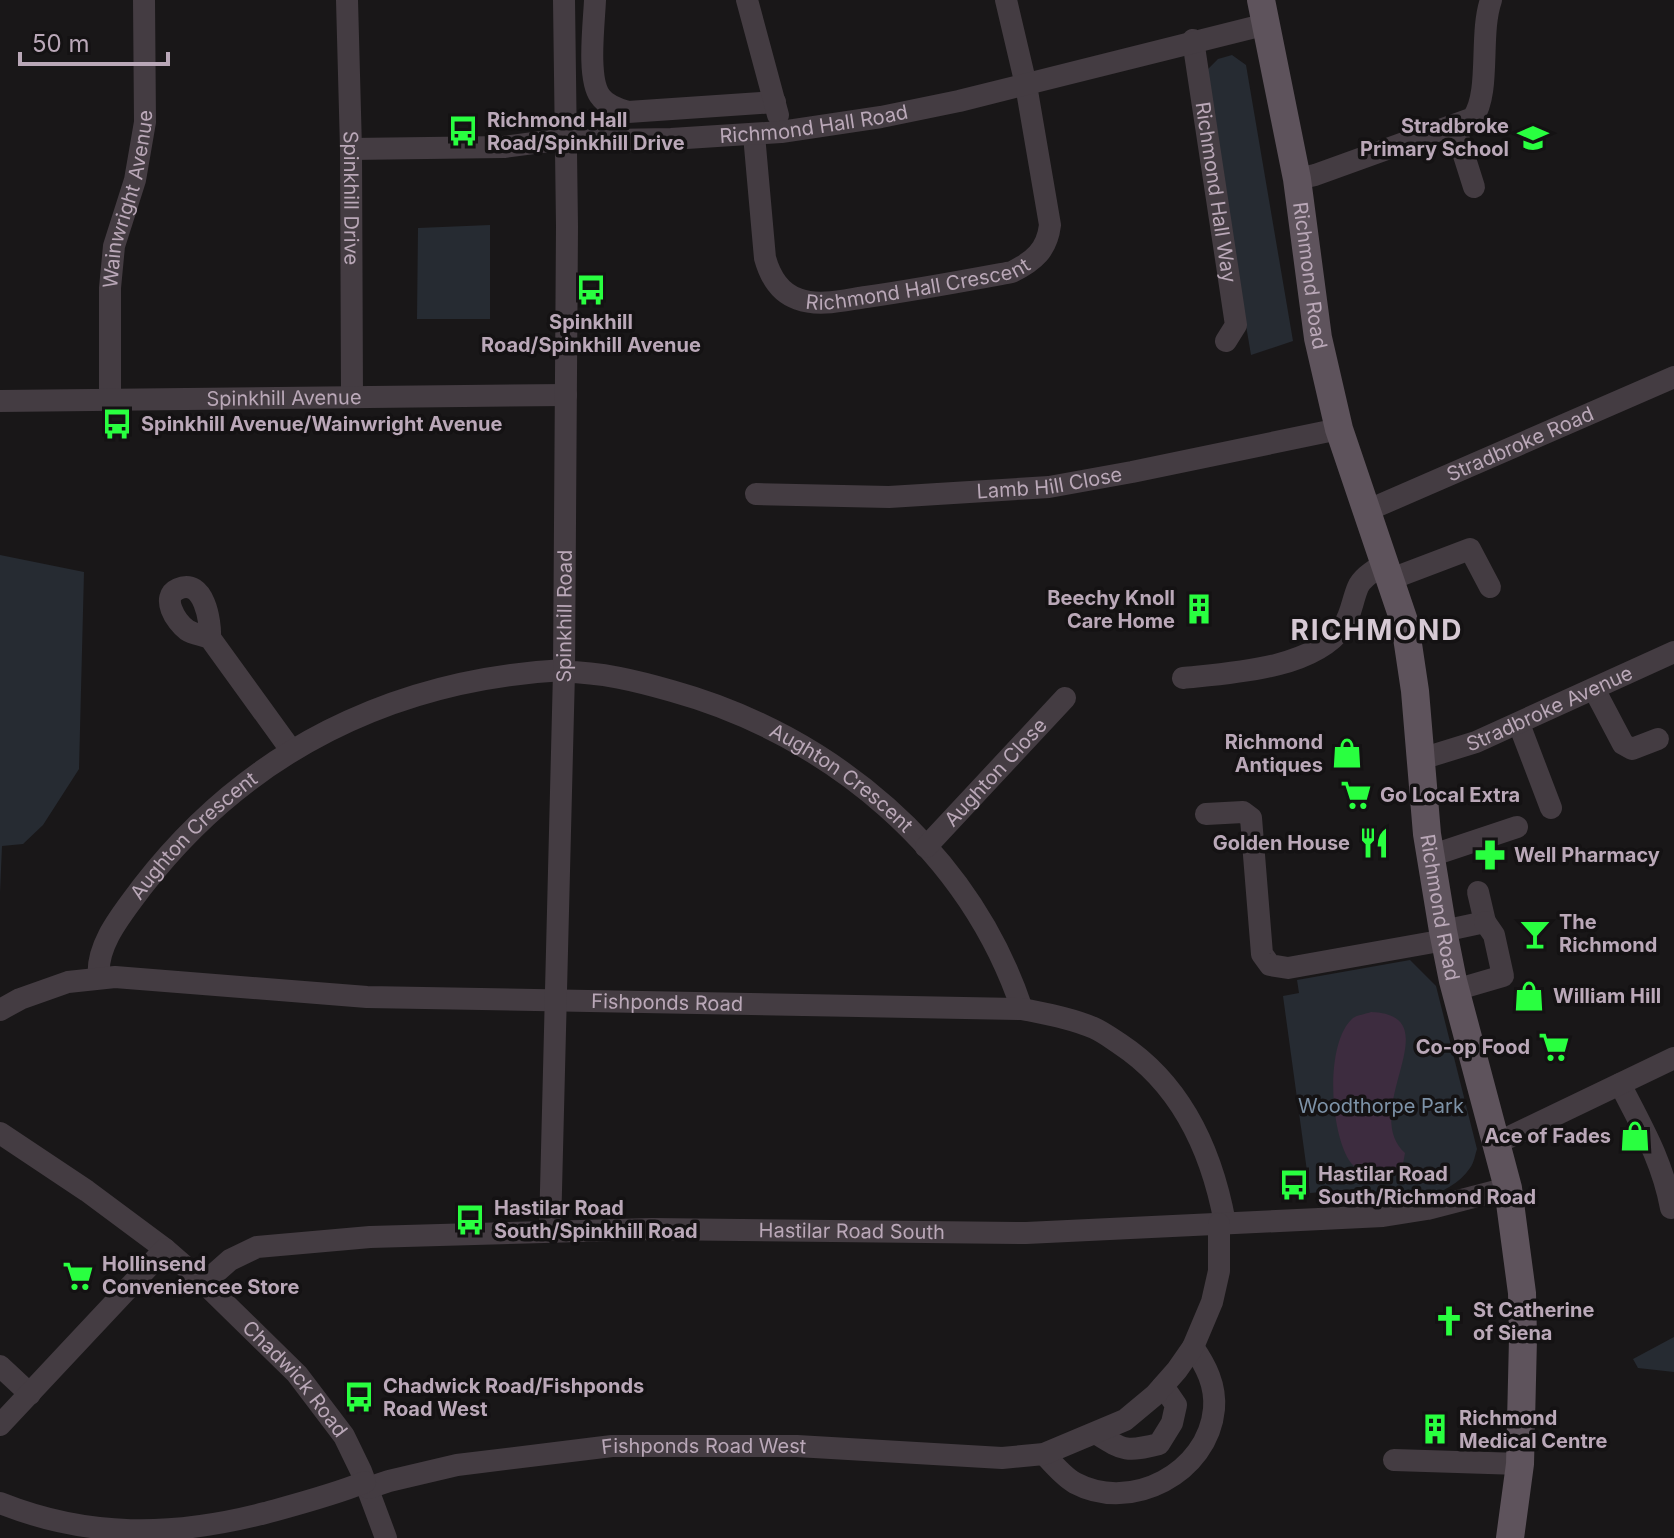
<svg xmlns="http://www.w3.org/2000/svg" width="1674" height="1538" viewBox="0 0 1674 1538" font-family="Inter,sans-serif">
	<rect width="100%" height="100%" fill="#191718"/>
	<path fill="#262b32" d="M 1232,55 L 1246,65 L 1293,341 L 1251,355 L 1210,111 L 1208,69 L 1218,59 Z
		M 490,225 L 490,319 L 417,319 L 418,228 Z
		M 0,555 L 84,572 L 79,769 L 43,825 L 23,844 L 2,846 L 0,893 Z
		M 1410,960 L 1436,986 L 1477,1149 C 1475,1155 1474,1163 1470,1168 C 1449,1199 1402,1203 1369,1207 L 1368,1188 L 1310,1193 L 1283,996 L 1299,993 L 1297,980 Z
		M 1674,1337 L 1674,1372 L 1638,1368 L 1633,1359 Z"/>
	<path fill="#3d2c3f" d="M 1371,1012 C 1453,1015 1358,1110 1405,1153 L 1402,1169 L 1392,1177 L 1371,1179 C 1365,1174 1356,1169 1351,1163 C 1330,1135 1324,1043 1353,1018 C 1357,1015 1366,1014 1371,1012 Z"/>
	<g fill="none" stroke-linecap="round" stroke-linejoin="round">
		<g stroke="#443c42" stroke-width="22">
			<path id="s1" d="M 347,0 L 351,149 L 352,396"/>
			<path d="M 595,0 C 594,24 587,78 600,96 C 606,105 618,109 628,112 L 775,102"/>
			<path d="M 747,0 L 778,115"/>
			<path id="s2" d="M 1193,40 L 1236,325 L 1226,341"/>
			<path d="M 1455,127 L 1474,187"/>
			<path id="s3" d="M 754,135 L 765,258 C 770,276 780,293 798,299 C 819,307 845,300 866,297 C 915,290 963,281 1012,272 C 1034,261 1047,250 1050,225 L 1026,85 L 1006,0"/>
			<path id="s4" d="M 351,149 L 504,147 L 549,141 L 671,139 L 781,132 L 881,117 L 959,101 L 1267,24"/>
			<path d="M 1297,179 L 1315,175 L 1473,118 C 1491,92 1479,34 1491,0"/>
			<path id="s5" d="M 110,399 L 110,288 L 114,246 L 135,180 L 145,122 L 144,0"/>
			<path id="s6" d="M 0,401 L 566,395"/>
			<path id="s7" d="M 756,494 L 889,497 L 1049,487 L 1132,472 L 1339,429"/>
			<path id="s8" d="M 1366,511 L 1674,377"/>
			<path d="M 1391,579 L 1470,549 L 1490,587"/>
			<path d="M 210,638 C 211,622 204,577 178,589 C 160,597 176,622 187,630 C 193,634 202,635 210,638 L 291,750"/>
			<path id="s9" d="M 564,672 C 601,672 637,681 672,691 C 831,735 969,851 1022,1009"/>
			<path d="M 1183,678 C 1231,673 1313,669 1343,627 C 1352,613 1352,601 1358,587 C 1363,576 1377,569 1386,562"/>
			<path d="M 1594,689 L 1623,744 L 1632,749 L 1658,739"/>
			<path d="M 1519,724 L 1551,808"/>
			<path id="s10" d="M 1421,759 L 1476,742 L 1674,652"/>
			<path d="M 1206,814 L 1243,812 L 1251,818 L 1262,954 L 1270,965 L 1288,968 L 1445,940"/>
			<path id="s11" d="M 926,847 L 1065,698"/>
			<path d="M 1430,853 L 1442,852 L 1517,827"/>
			<path d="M 1443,931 L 1485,922 L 1478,892"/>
			<path id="s12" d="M 99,978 C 95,945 123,913 142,887 C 247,751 393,679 564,670"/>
			<path d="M 1455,990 L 1503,976 L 1494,935 L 1485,922"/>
			<path id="s13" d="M 0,1010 L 20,999 L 68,982 L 115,977 L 367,997 L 1022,1009 C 1046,1014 1071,1018 1094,1028 C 1103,1032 1111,1038 1120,1044 C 1182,1085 1212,1152 1225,1223"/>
			<path d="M 1620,1084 C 1642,1127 1662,1160 1671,1208"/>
			<path id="s14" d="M 0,1133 L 87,1191 L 165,1249 L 204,1283 L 297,1374 L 344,1436 L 361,1471 L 386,1538"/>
			<path d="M 1497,1143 L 1674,1058"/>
			<path id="s15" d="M 550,1230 L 564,672 L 567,226 L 564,0"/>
			<path id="s16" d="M 204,1283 L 230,1260 L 257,1247 L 370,1237 L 652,1229 L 1026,1233 L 1383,1216 L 1427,1209 L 1508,1188"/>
			<path d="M 0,1366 L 30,1394"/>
			<path d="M 0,1425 L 165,1249"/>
			<path d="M 1097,1434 C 1124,1451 1127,1452 1159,1444 L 1172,1423 L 1176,1405 L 1163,1386"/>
			<path d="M 1044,1454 C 1053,1464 1064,1477 1075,1483 C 1131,1513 1208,1473 1214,1409 C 1216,1385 1206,1366 1193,1347"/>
			<path d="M 1394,1460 L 1520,1464"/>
			<path id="s17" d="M 368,1488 L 389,1481 L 457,1465 L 612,1446 L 797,1446 L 1002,1458 L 1044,1454 L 1125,1420 L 1155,1395 L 1177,1370 L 1193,1347 L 1212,1302 L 1219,1271 L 1219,1224"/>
			<path d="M 0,1503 C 88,1538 172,1537 265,1513 C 298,1504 333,1495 365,1482"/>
		</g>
		<path stroke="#5e535c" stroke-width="28" id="s18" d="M 1261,0 L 1297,179 L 1318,338 L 1339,429 L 1405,624 L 1415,691 L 1427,834 L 1443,931 L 1453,981 L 1508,1188 L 1522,1293 L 1523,1338 L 1520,1464 L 1510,1538"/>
	</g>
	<defs>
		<g id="bus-bare" transform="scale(2.4)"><path d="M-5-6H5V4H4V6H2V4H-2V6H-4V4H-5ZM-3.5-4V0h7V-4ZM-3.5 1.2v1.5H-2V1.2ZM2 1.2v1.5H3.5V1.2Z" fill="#29ff40" stroke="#141213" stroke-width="2.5" paint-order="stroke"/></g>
		<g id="school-bare" transform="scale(2.4)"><path d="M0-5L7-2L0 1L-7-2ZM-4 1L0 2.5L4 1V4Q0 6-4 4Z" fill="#29ff40" stroke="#141213" stroke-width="2.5" paint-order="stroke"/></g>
		<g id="building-bare" transform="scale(2.4)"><path d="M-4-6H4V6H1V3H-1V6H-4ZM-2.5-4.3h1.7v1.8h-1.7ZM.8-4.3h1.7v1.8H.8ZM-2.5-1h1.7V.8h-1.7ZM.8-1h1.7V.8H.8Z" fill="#29ff40" stroke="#141213" stroke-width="2.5" paint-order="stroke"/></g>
		<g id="shop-bare" transform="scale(2.4)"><path d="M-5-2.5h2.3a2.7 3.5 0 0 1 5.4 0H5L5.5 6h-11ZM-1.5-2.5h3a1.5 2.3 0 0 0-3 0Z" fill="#29ff40" stroke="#141213" stroke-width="2.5" paint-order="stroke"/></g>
		<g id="supermarket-bare" transform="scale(2.4)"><path d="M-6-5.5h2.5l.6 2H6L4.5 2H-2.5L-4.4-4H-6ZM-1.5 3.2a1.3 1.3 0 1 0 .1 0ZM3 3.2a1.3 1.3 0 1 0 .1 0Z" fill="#29ff40" stroke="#141213" stroke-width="2.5" paint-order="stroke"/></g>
		<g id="restaurant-bare" transform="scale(2.4)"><path d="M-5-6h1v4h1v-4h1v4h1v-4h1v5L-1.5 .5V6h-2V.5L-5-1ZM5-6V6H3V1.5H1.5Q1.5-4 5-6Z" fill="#29ff40" stroke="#141213" stroke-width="2.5" paint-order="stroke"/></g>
		<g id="pharmacy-bare" transform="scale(2.4)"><path d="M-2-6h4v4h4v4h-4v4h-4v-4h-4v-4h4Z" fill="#29ff40" stroke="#141213" stroke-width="2.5" paint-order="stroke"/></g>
		<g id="bar-bare" transform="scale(2.4)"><path d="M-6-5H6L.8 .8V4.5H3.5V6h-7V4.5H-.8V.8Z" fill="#29ff40" stroke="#141213" stroke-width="2.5" paint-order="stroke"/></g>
		<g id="church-bare" transform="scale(2.4)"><path d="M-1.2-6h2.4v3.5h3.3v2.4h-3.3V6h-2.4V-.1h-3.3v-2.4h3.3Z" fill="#29ff40" stroke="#141213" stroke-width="2.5" paint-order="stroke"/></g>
	</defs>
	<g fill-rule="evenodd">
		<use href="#bus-bare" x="463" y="131"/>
		<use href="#school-bare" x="1533" y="138"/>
		<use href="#bus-bare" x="591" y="290"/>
		<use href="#bus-bare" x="117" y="424"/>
		<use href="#building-bare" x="1199" y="609"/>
		<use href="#shop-bare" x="1347" y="753"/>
		<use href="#supermarket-bare" x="1356" y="795"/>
		<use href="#restaurant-bare" x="1374" y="843"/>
		<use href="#pharmacy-bare" x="1490" y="855"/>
		<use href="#bar-bare" x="1535" y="934"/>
		<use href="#shop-bare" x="1529" y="996"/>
		<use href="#supermarket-bare" x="1554" y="1047"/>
		<use href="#shop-bare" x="1635" y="1136"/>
		<use href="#bus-bare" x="1294" y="1185"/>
		<use href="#bus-bare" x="470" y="1220"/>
		<use href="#supermarket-bare" x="78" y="1276"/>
		<use href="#church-bare" x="1449" y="1321"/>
		<use href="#bus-bare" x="359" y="1397"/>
		<use href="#building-bare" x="1435" y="1429"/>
	</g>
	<g text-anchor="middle" stroke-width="7" stroke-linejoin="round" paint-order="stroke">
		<g font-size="20" font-weight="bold" fill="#baa8b8" stroke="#141213" text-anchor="start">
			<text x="487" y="127">Richmond Hall<tspan x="487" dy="23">Road/Spinkhill Drive</tspan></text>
			<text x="1509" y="133" text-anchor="end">Stradbroke<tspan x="1509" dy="23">Primary School</tspan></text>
			<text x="591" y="329" text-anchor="middle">Spinkhill<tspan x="591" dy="23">Road/Spinkhill Avenue</tspan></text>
			<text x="141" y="431">Spinkhill Avenue/Wainwright Avenue</text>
			<text x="1175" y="605" text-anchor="end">Beechy Knoll<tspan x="1175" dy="23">Care Home</tspan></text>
			<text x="1323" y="749" text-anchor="end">Richmond<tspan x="1323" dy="23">Antiques</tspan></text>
			<text x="1380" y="802">Go Local Extra</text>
			<text x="1350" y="850" text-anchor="end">Golden House</text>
			<text x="1514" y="862">Well Pharmacy</text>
			<text x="1559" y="929">The<tspan x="1559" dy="23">Richmond</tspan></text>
			<text x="1553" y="1003">William Hill</text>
			<text x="1530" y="1054" text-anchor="end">Co-op Food</text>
			<text x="1611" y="1143" text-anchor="end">Ace of Fades</text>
			<text x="1318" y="1181">Hastilar Road<tspan x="1318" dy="23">South/Richmond Road</tspan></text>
			<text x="494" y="1215">Hastilar Road<tspan x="494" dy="23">South/Spinkhill Road</tspan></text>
			<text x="102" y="1271">Hollinsend<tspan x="102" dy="23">Conveniencee Store</tspan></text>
			<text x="1473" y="1317">St Catherine<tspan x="1473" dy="23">of Siena</tspan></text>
			<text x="383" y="1393">Chadwick Road/Fishponds<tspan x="383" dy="23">Road West</tspan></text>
			<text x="1459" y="1425">Richmond<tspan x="1459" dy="23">Medical Centre</tspan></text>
		</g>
		<g font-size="20" fill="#baa8b8" stroke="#141213">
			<text dy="7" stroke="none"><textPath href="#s4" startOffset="464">Richmond Hall Road</textPath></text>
			<text dy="7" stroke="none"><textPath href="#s2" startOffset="154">Richmond Hall Way</textPath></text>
			<text dy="7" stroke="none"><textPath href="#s1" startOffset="198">Spinkhill Drive</textPath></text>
			<text dy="7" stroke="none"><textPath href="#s5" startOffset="202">Wainwright Avenue</textPath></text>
			<text dy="7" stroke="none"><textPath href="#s18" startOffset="280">Richmond Road</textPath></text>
			<text dy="7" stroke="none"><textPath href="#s3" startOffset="300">Richmond Hall Crescent</textPath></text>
			<text dy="7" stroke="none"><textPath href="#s6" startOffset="284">Spinkhill Avenue</textPath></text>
			<text dy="7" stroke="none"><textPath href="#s8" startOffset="168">Stradbroke Road</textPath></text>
			<text dy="7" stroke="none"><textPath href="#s7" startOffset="294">Lamb Hill Close</textPath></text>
			<text dy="7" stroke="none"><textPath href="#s15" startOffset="614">Spinkhill Road</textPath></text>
			<text dy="7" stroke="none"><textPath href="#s10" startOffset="138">Stradbroke Avenue</textPath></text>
			<text dy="7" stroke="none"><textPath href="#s11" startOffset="102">Aughton Close</textPath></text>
			<text dy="7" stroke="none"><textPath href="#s9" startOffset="302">Aughton Crescent</textPath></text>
			<text dy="7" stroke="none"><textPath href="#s12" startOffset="176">Aughton Crescent</textPath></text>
			<text dy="7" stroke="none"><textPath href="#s18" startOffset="928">Richmond Road</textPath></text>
			<text dy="7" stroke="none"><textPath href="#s13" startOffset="674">Fishponds Road</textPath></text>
			<text dy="7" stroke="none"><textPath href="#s16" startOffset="660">Hastilar Road South</textPath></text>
			<text dy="7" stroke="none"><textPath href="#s14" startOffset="386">Chadwick Road</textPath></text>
			<text dy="7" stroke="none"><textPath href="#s17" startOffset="340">Fishponds Road West</textPath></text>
		</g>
		<g font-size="20" fill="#7d92a7" stroke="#141213">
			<text x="1381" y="1113">Woodthorpe Park</text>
		</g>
		<g font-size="28" font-weight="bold" letter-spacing="2" fill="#d6c9d4" stroke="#141213">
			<text x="1377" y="640">RICHMOND</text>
		</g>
	</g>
	<path d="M20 52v12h148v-12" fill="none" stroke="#baa8b8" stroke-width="4"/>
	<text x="32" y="52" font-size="24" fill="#baa8b8" stroke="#141213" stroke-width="6" paint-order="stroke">50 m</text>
</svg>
